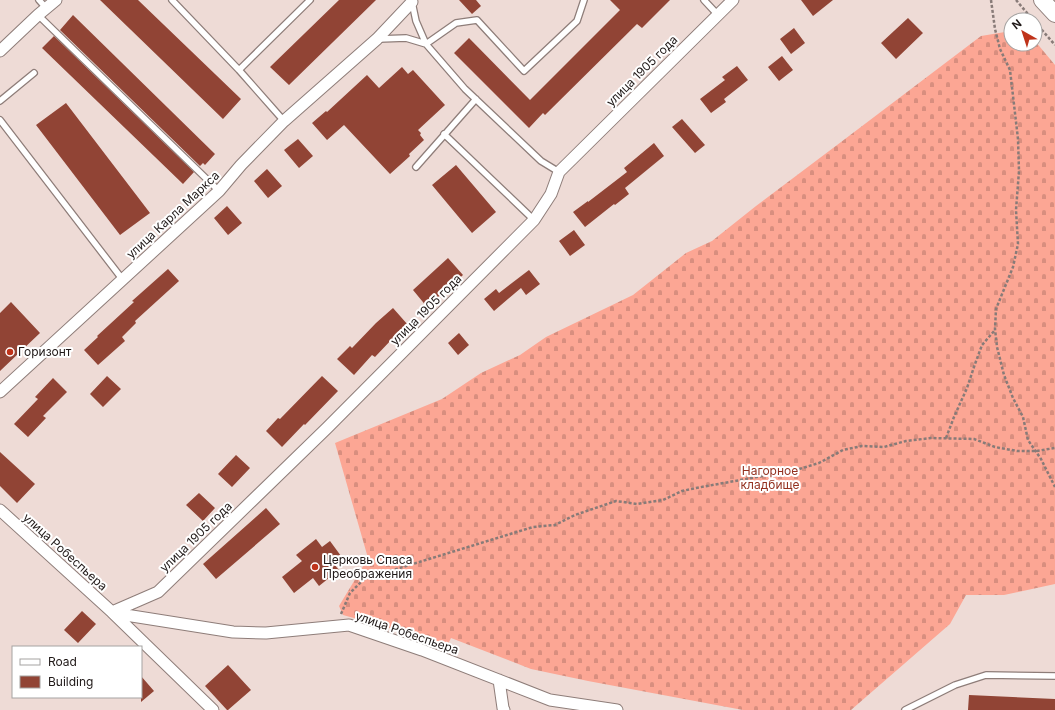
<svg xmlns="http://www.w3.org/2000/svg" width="1055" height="710" viewBox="0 0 1055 710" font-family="Inter,sans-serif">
	<defs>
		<pattern id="cemetery-stones" width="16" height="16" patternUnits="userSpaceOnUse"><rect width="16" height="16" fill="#fca694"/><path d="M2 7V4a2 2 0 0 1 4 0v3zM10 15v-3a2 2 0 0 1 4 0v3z" fill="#d88e7f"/></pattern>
	</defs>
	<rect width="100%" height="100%" fill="#eedbd6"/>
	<path fill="url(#cemetery-stones)" d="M 1011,31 L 1011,44 L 1035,44 L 1035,41 L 1055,65 L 1055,584 L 1004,595 L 966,595 L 950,624 L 851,710 L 743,710 L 588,681 L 531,669 L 451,638 L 448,644 L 343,615 L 339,606 L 368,558 L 335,443 L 442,399 L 481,373 L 520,355 L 546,337 L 633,295 L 686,253 L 712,241 L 756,206 L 845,139 L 981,36 Z"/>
	<path fill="#914435" d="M 100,0 L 138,0 L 241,99 L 223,119 Z
		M 339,0 L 376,0 L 289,85 L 270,67 Z
		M 459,0 L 476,0 L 481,6 L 472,14 Z
		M 610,0 L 670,0 L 642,28 L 637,24 L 545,115 L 543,113 L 529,128 L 454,53 L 469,38 L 530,100 L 620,10 Z
		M 801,0 L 833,0 L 813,16 Z
		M 73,15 L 215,154 L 205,165 L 203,163 L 200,166 L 60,30 Z
		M 908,18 L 923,33 L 896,59 L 881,43 Z
		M 794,28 L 805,43 L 791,54 L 780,39 Z
		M 54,36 L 194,172 L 183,184 L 42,48 Z
		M 782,56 L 793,70 L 779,81 L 768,67 Z
		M 737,66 L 748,80 L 724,99 L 726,102 L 711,113 L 700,99 L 725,80 L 722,77 Z
		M 402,67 L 408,74 L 413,70 L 445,105 L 418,130 L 421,133 L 420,135 L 424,140 L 409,154 L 410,156 L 390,174 L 344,125 L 327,140 L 312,123 L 326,111 L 327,112 L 367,75 L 379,88 Z
		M 66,103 L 150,213 L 120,235 L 36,125 Z
		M 682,119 L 705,145 L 695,153 L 672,127 Z
		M 298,139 L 313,156 L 299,168 L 284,150 Z
		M 654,143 L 664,156 L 625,188 L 629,194 L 615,205 L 614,204 L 585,227 L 573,212 L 588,201 L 588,202 L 627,172 L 624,168 Z
		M 456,165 L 496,212 L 472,233 L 432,185 Z
		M 267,169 L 282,186 L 268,198 L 254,181 Z
		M 227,206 L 242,223 L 228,235 L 214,218 Z
		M 574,230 L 585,245 L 570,256 L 559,241 Z
		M 448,258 L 463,275 L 427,307 L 413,290 Z
		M 168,269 L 179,281 L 135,321 L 136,323 L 122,337 L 125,341 L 98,365 L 84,350 L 98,337 L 97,336 L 134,302 L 132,301 Z
		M 529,270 L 540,284 L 526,295 L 521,288 L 494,311 L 484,299 L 496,289 L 499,293 Z
		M 11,302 L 40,333 L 0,371 L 0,313 Z
		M 393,308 L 408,325 L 393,338 L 375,357 L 372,355 L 354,375 L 337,359 L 350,346 L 352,348 L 376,323 Z
		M 459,333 L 469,345 L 458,355 L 448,343 Z
		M 107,376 L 121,389 L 103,407 L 90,394 Z
		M 322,376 L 338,391 L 305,425 L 304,424 L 282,447 L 266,431 L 278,418 L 280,419 Z
		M 53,378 L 67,392 L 43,416 L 46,418 L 28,437 L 14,424 L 38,399 L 35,397 Z
		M 0,452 L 35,484 L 17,503 L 0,486 Z
		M 236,455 L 250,468 L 232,487 L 218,474 Z
		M 199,493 L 215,508 L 203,521 L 186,505 Z
		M 266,508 L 280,524 L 216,579 L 203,564 Z
		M 316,539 L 322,547 L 330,541 L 341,556 L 333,563 L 339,570 L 319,586 L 313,578 L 294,593 L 282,577 L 302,561 L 296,555 Z
		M 82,611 L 96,624 L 78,643 L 64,630 Z
		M 228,665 L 251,690 L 228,710 L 227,710 L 205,686 Z
		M 141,676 L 154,691 L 141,702 Z
		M 969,695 L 1055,699 L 1055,710 L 968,710 Z"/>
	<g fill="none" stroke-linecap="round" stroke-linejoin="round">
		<g stroke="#8e7d79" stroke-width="8">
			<path id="service" d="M 39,0 L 47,9
				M 172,0 L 239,70 L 284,121
				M 704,0 L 718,15
				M 412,2 L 416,21 L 426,44 L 465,89 L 541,161 L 559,172
				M 38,15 L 219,191
				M 379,39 L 406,38 L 426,44
				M 426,44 L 456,23 L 477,20 L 524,71 L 577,21 L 584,0
				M 239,70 L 310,0
				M 0,101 L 34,73
				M 0,120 L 123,280
				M 444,134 L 534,220
				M 416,167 L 476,99
				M 905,710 L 955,685 L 986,675 L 1055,676"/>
		</g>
		<g stroke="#8e7d79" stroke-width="13">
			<path id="minor" d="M 0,51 L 38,15 L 56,0
				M 0,392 L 219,191 L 241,165 L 284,121 L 377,39 L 412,2
				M 0,510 L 112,612 L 213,710
				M 112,612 L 158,592 L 327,428 L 534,220 L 551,194 L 559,172 L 733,0
				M 113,613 L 233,632 L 266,633 L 349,625 L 422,650 L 550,700 L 617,710
				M 499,680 L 503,708 L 504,710"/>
		</g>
		<g stroke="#8e7d79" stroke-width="18">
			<path id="secondary" d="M 1042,0 L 1055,14"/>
		</g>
		<path stroke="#887b78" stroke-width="2.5" stroke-dasharray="3 2" stroke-linecap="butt" d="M 991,0 L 995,29 L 1000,49 L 1010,70 L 1018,139 L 1019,171 L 1016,210 L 1018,244 L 1013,267 L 996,309 L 995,329 L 997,347 L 1004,375 L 1013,398 L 1023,417 L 1028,440 L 1041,459 L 1055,487
			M 1016,0 L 1033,20
			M 1035,22 L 1055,45
			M 946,438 L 954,417 L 967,388 L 975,364 L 982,345 L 995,330
			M 341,614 L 350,593 L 364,579 L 533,527 L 555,525 L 575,515 L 616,501 L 637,504 L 663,500 L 682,491 L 696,488 L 796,470 L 819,463 L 843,450 L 862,446 L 884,447 L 906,441 L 931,438 L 974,439 L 995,447 L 1017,451 L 1036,451 L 1055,448"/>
		<use href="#service" stroke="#fff" stroke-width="5.5"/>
		<use href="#minor" stroke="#fff" stroke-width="11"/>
		<use href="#secondary" stroke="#fff" stroke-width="16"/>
	</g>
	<g fill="#bf331a" stroke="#fff" stroke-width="1.5">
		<circle cx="10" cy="352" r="4"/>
		<circle cx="315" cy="567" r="4"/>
	</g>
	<g text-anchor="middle" stroke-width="4" stroke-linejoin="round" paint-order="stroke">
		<g font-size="12" fill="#1f1817" stroke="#fff">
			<text transform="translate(642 71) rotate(-45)" y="4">улица 1905 года</text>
			<text transform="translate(173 215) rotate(-43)" y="4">улица Карла Маркса</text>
			<text transform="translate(426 310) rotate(-45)" y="4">улица 1905 года</text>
			<text transform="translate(196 537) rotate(-44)" y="4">улица 1905 года</text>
			<text transform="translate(65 552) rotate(42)" y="4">улица Робеспьера</text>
			<text transform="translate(407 633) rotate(19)" y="4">улица Робеспьера</text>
		</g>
		<g font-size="12" fill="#1f1817" stroke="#fff" text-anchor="start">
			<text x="18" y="356">Горизонт</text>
			<text x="323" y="564">Церковь Спаса<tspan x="323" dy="14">Преображения</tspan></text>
		</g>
		<g font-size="12" fill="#94311f" stroke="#fff">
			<text x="770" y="475">Нагорное<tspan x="770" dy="14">кладбище</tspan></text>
		</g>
	</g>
	<rect x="12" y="646" width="130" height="52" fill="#ffffff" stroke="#a5a3a2"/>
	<rect x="20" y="659" width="20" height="6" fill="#ffffff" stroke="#a5a3a2"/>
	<text x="48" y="666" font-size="12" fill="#1f1817">Road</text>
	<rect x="20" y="676" width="20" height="12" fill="#914435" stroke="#a5a3a2"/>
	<text x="48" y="686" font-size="12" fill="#1f1817">Building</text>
	<g transform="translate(1023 32) rotate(321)"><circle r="19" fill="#ffffff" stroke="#a5a3a2"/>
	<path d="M0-3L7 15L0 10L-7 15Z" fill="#bf331a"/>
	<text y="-6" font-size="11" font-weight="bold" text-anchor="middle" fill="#1f1817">N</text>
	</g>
</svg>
